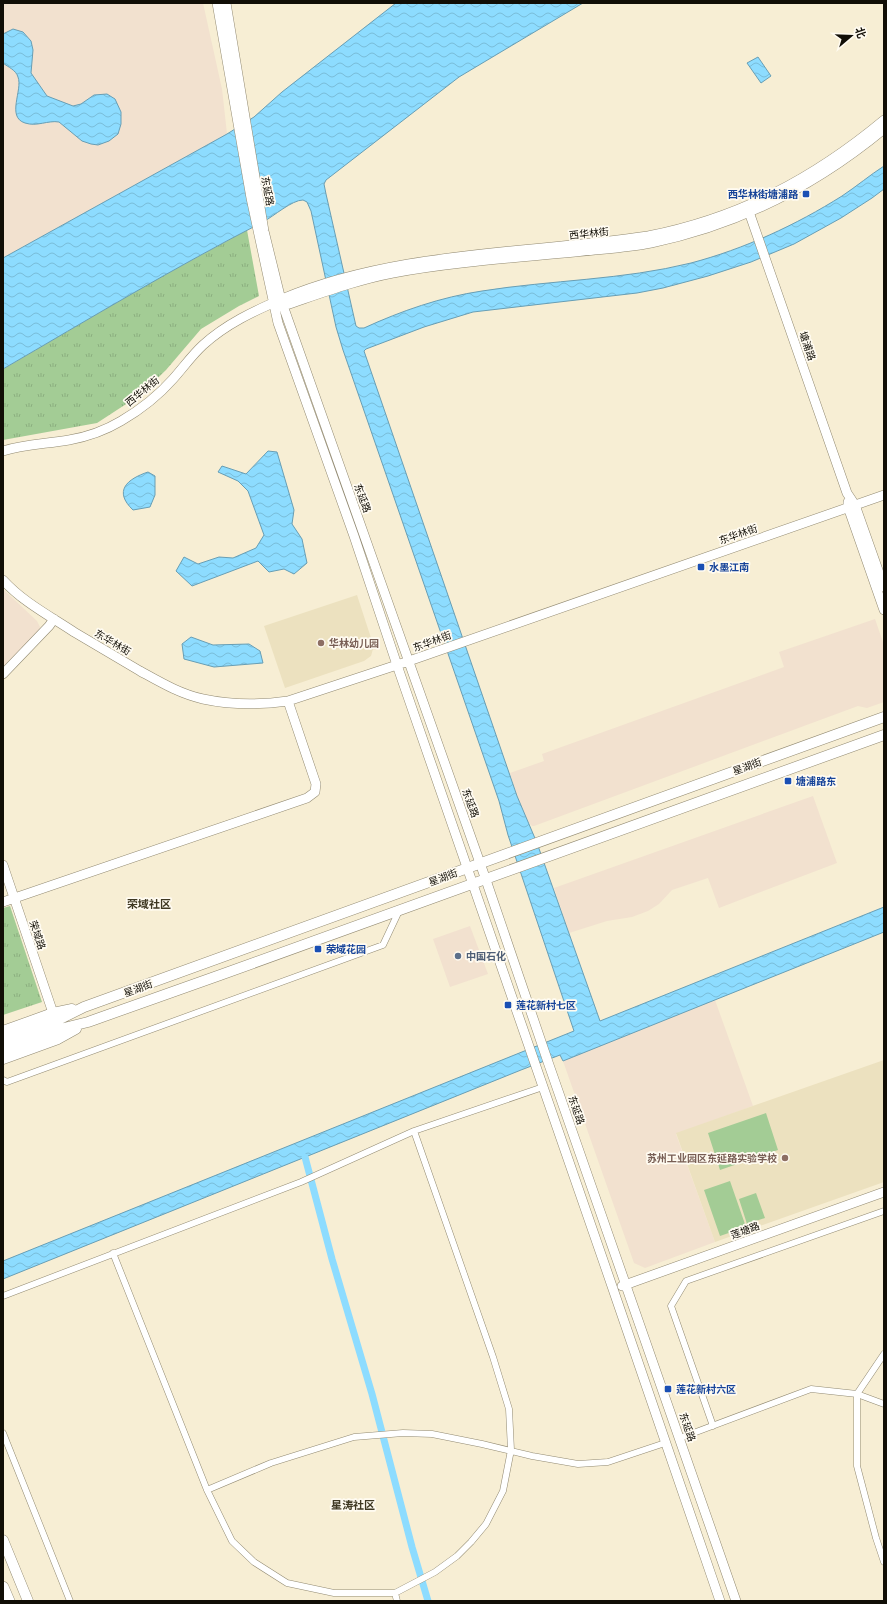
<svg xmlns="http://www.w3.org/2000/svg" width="887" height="1604" viewBox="0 0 887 1604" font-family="'DM Sans','Noto Sans SC',sans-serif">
	<defs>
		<pattern id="park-tufts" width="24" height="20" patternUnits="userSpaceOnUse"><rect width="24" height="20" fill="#a3cc95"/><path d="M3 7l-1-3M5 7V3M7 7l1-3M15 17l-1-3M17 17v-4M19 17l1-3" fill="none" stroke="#8bae7f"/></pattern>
		<pattern id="water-waves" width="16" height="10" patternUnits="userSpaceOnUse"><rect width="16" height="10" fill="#8ddcff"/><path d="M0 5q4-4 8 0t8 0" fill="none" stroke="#79bcd9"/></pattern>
	</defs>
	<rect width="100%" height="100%" fill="#f7eed4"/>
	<path fill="#f2e1cf" d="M 3,3 L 203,3 L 222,89 L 227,134 L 3,258 Z
		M 3,589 L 37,621 L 40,627 L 39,632 L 3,667 Z
		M 875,619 L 884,645 L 884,702 L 867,708 L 858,706 L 534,826 L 532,826 L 528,822 L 517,796 L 510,773 L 544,761 L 542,754 L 784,667 L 779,652 Z
		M 813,796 L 837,863 L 719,908 L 708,878 L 672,890 L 659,904 L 648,911 L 632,917 L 607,921 L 569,933 L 554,888 Z
		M 470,926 L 488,974 L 450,987 L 433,939 Z
		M 715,1000 L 753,1106 L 676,1134 L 715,1242 L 645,1268 L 634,1263 L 563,1061 Z"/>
	<path fill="#ece1bf" d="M 357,595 L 372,641 L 373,649 L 371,656 L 364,661 L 285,688 L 264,626 Z
		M 884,1060 L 884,1182 L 715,1242 L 676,1133 Z"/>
	<path fill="#a3cc95" d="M 766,1113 L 778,1150 L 720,1170 L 708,1133 Z
		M 730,1181 L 746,1227 L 720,1236 L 704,1190 Z
		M 756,1193 L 765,1218 L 747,1224 L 739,1199 Z"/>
	<path fill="url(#park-tufts)" d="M 247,230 L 259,296 L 239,306 L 201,329 L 166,370 L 140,395 L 97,423 L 3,440 L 3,369 L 151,282 Z
		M 10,906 L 42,1002 L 3,1015 L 3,908 Z"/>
	<path fill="url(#water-waves)" stroke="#689eb4" d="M 396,3 L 583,3 L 459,77 L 326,180 L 324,184 L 326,194 L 356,326 L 359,328 L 364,328 C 401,311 441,297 482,291 C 551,280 623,280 691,263 C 744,249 796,225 842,196 C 857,186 870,175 884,166 L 884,189 L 872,198 L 841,218 L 794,244 L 751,262 L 708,276 L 663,288 L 637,293 L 473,312 L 424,327 L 366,349 L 364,351 L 517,796 L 537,843 L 600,1021 L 884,907 L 884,932 L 563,1061 L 560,1055 L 521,1070 L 3,1279 L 3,1261 L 574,1031 L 508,835 L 499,801 L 343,350 L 336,327 L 311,211 L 307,202 L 303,200 C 292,200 274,216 263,222 C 175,267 89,319 3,369 L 3,258 L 227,134 L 254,117 L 282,92 Z
		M 13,29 L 23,32 L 31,41 L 33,50 L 31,73 L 47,96 L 73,106 L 81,104 L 94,95 L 107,94 L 115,99 L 121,112 L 121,124 L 118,134 L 109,141 L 98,145 L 91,144 L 82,141 L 59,122 C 48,120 37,127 25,123 C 6,117 23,90 18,77 C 16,70 8,67 3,63 L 3,34 Z
		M 758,57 L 771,76 L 761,83 L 747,63 Z
		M 268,451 L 277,452 L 294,510 L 292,524 L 302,539 L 307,563 L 294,574 L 284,569 L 269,572 L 258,561 L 192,586 L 176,571 L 184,557 L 198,564 L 219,557 L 233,558 L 256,548 L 264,535 L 248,491 L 238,481 L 218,472 L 222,466 L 246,474 Z
		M 148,472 L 155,476 L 155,495 L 150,507 L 133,510 C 113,491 127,479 148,472 Z
		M 191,637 L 213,645 L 249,644 L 260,651 L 263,663 L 214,667 L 184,659 L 182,644 Z"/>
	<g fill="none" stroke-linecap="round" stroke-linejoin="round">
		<path stroke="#8ddcff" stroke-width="7" d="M 305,1157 L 332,1259 L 372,1394 L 412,1547 L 428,1601"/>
		<g stroke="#928a72" stroke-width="7">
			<path id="street" d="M 3,1080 L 7,1082 L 383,945 L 399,911
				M 113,1253 L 207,1490 L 232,1541 L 254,1562 L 287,1583 L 334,1593 L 395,1593 L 435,1572 L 457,1556 L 471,1542 L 486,1524 L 503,1491 L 511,1450 L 509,1409 L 493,1357 L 414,1131
				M 3,1296 L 301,1182 L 414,1131 L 543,1087
				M 884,1404 L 857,1394 L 857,1466 L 876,1538 L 884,1562
				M 713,1426 L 671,1306 L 686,1281 L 884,1211
				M 3,1433 L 70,1601
				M 680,1438 L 811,1389 L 857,1394 L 884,1354
				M 207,1490 L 271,1463 L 354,1437 L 403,1433 L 432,1434 L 482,1444 L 532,1456 L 578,1464 L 608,1462 L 665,1443
				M 395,1593 L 397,1601"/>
		</g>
		<g stroke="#928a72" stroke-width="10">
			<path id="secondary" d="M 217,3 L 251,198 L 278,323 L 354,536 L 397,665 L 613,1289 L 720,1601
				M 226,3 L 264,231 L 281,300 L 486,880 L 548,1062 L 736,1601
				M 748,209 L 847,493 L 855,505 L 884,587
				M 278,305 L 283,306 C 319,294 356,280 393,273 C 453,262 514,258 575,252 C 600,249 626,248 651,243 C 739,225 815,186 884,129
				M 3,451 C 24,444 47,444 69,440 C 86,437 106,430 121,421 C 140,410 158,396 173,379 C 183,368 192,355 203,345 C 226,324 254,311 282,299 C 397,251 526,254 648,236 C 739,218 813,179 884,120
				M 848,502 L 848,507 L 884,610
				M 3,580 C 23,602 50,616 74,632 C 96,645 118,658 140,671 C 160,682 180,694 203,699 C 231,705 260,705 288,701 L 409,661 L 884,495
				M 3,674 L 49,626 L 54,619
				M 3,865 L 53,1013
				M 3,902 L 307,798 L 315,792 L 316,784 L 288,701
				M 622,1286 L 884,1192"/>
		</g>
		<g stroke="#928a72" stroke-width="11">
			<path id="primary" d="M 3,1031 L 53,1013 L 72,1009
				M 3,1041 L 54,1022 L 84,1007 L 884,717
				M 3,1050 L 56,1030 L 88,1022 C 354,928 619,831 884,735
				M 3,1059 L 58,1039 L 76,1029
				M 3,1540 L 28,1601"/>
		</g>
		<g stroke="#928a72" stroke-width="12">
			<path id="highway" d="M 3,1587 L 9,1601"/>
		</g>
		<use href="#street" stroke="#fff" stroke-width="6"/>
		<use href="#secondary" stroke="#fff" stroke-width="9"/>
		<use href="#primary" stroke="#fff" stroke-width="10"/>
		<use href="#highway" stroke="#fff" stroke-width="11"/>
	</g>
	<g fill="#1a4fb4" stroke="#fffbf1" stroke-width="1.5">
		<rect x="802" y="190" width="8" height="8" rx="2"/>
		<rect x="697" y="563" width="8" height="8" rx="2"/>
		<rect x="784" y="777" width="8" height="8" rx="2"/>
		<rect x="314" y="945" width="8" height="8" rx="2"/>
		<rect x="504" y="1001" width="8" height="8" rx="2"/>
		<rect x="664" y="1385" width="8" height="8" rx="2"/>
	</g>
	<g fill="#8d6e63" stroke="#fffbf1" stroke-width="1.5">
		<circle cx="321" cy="643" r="4"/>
		<circle cx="785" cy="1158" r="4"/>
	</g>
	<circle fill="#5c6f8a" stroke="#fffbf1" stroke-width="1.5" cx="458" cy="956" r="4"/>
	<g text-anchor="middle" stroke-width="3.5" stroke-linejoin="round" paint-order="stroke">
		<g font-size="10" fill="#110e06" stroke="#fffbf1">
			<text transform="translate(268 191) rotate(80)" y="4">东延路</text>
			<text transform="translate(589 233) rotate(-6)" y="4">西华林街</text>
			<text transform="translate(808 346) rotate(71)" y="4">塘浦路</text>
			<text transform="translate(142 391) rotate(-39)" y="4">西华林街</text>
			<text transform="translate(363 498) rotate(70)" y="4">东延路</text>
			<text transform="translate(738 534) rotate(-19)" y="4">东华林街</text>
			<text transform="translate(432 641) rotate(-20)" y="4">东华林街</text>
			<text transform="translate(113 642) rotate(31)" y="4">东华林街</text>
			<text transform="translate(747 766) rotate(-20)" y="4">星湖街</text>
			<text transform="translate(471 803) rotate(70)" y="4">东延路</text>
			<text transform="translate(443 877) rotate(-20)" y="4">星湖街</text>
			<text transform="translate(38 935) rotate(71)" y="4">荣域路</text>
			<text transform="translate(138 988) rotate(-20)" y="4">星湖街</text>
			<text transform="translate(577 1110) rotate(71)" y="4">东延路</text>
			<text transform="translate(745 1230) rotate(-20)" y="4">莲塘路</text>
			<text transform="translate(688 1427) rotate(71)" y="4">东延路</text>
		</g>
		<g font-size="10" font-weight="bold" fill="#164399" stroke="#fffbf1" text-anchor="start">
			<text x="798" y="198" text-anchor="end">西华林街塘浦路</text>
			<text x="709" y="571">水墨江南</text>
			<text x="796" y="785">塘浦路东</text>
			<text x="326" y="953">荣域花园</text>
			<text x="516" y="1009">莲花新村七区</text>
			<text x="676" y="1393">莲花新村六区</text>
		</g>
		<g font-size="10" font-weight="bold" fill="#785e54" stroke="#fffbf1" text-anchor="start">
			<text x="329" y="647">华林幼儿园</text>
			<text x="777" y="1162" text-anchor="end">苏州工业园区东延路实验学校</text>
		</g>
		<g font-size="10" font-weight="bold" fill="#4e5e75" stroke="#fffbf1" text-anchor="start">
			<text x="466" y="960">中国石化</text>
		</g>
		<g font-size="11" font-weight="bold" fill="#3f3822" stroke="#fffbf1">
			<text x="149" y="908">荣域社区</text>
			<text x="353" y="1509">星涛社区</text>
		</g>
	</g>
	<rect width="887" height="1604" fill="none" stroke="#110e06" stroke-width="8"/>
	<g transform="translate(851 36) rotate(71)" stroke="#fffbf1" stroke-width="3" paint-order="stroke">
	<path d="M0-3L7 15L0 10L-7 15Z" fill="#110e06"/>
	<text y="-6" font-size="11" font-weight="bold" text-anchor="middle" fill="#110e06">北</text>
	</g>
</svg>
